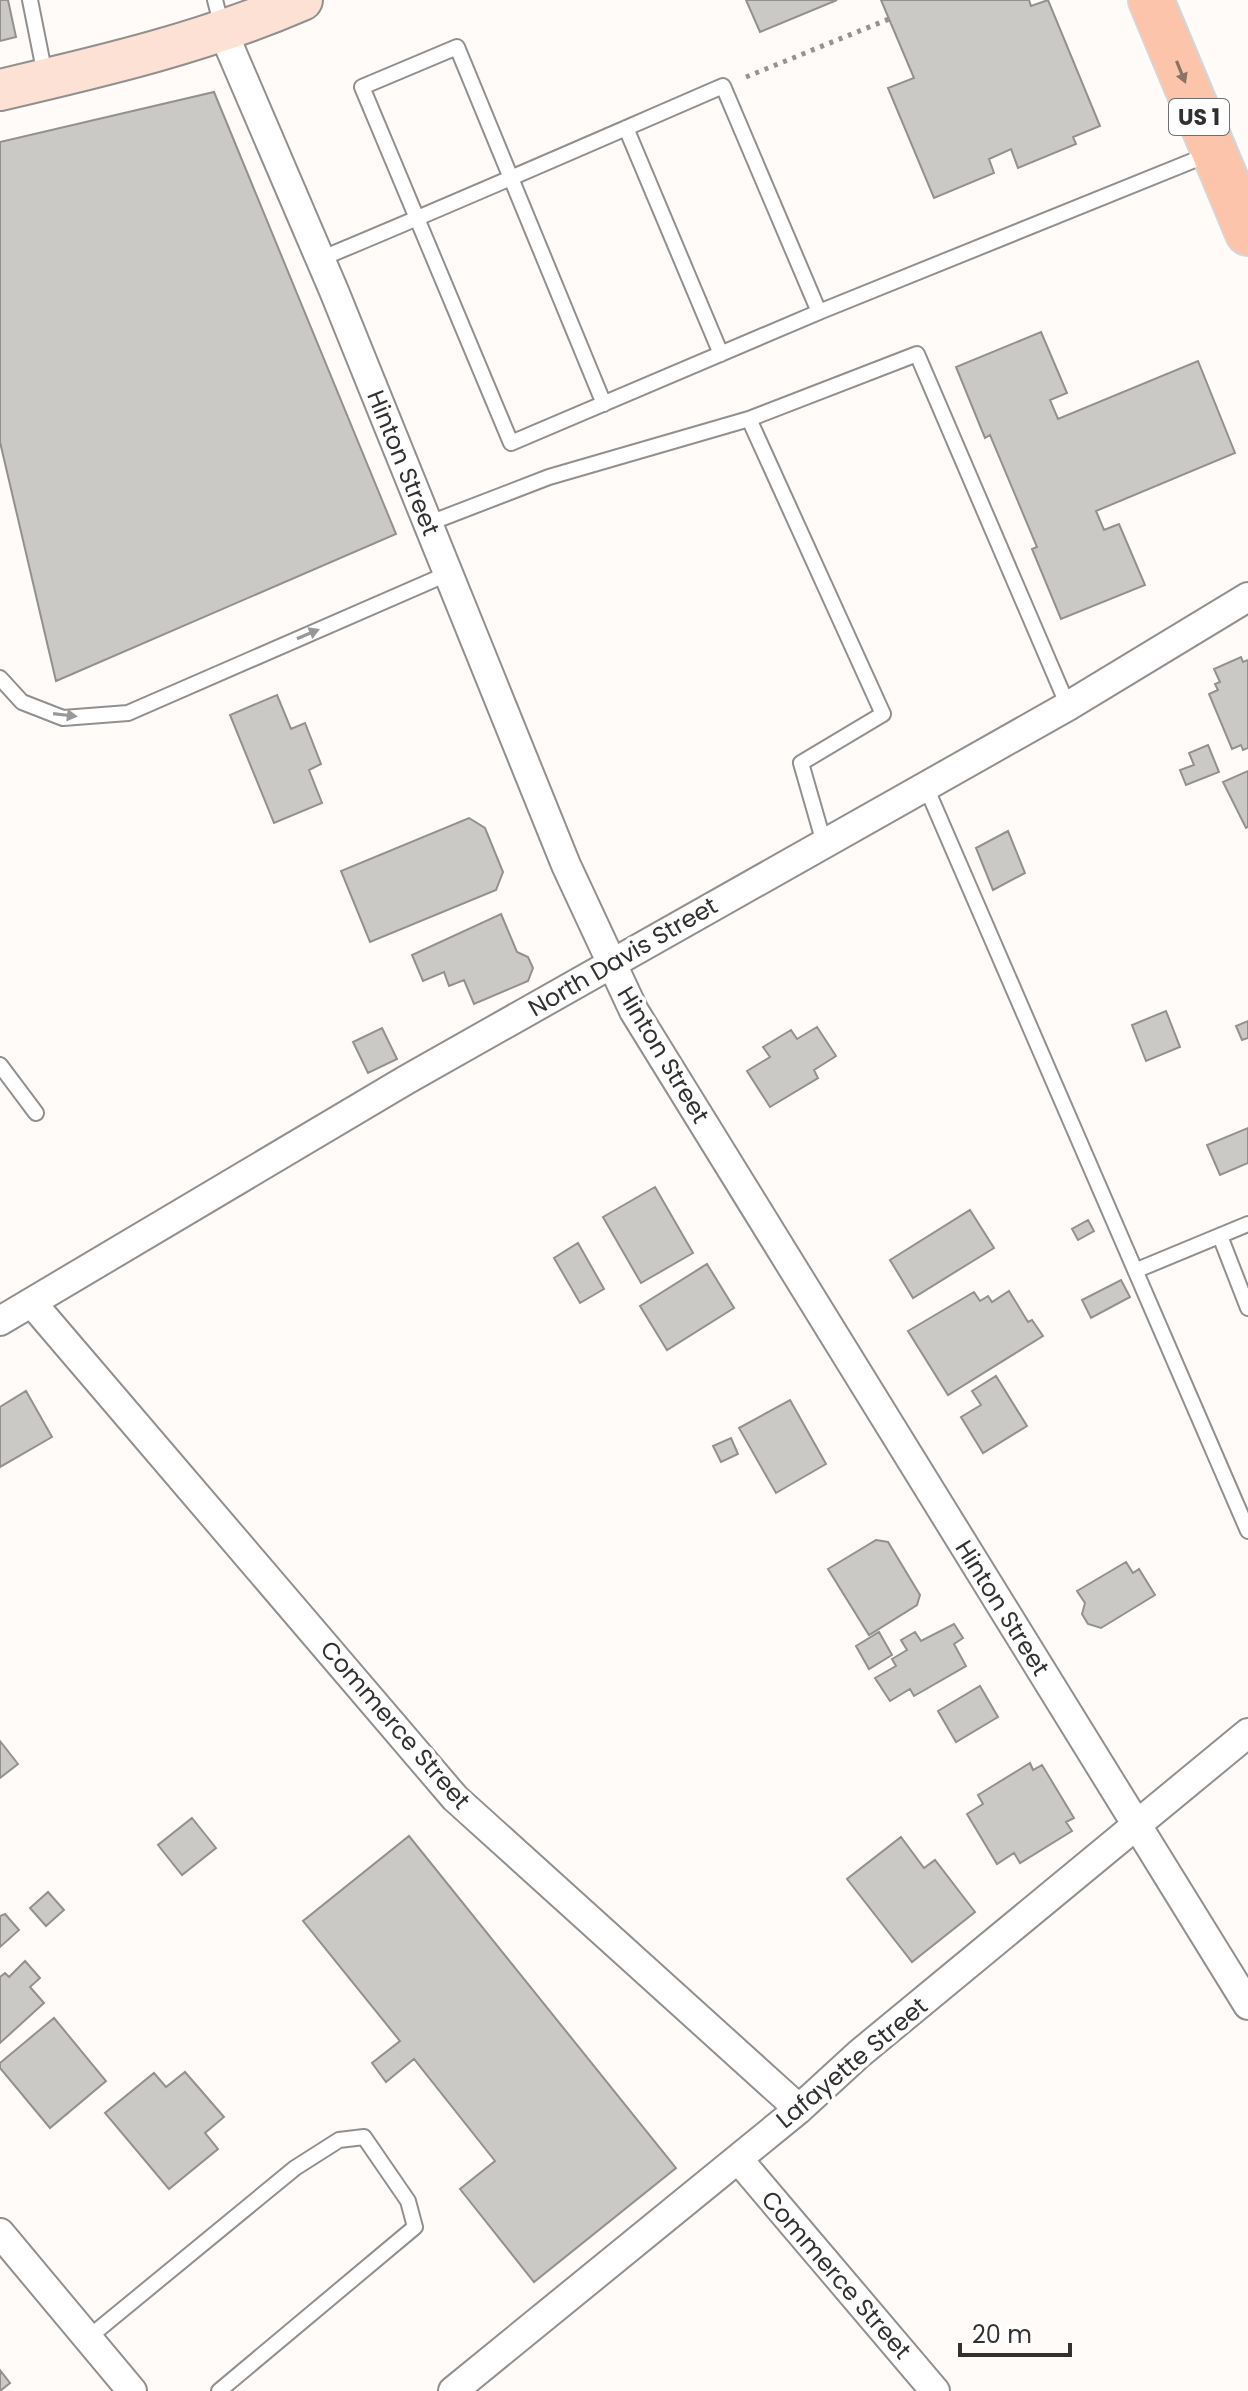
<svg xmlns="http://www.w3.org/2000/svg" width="1248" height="2391" viewBox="0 0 1248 2391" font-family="Poppins,sans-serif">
	<rect width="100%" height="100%" fill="#fefbf9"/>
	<path fill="#cbc9c6" stroke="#93918f" stroke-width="2" d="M 0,0 L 8,0 L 16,37 L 0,41 Z
		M 746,0 L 837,0 L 760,32 Z
		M 881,0 L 1029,0 L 1031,6 L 1048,0 L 1100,126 L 1073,137 L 1076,144 L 1018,168 L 1011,149 L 989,159 L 994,173 L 934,198 L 888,88 L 914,78 Z
		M 214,92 L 396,534 L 56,681 L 0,442 L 0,142 Z
		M 1041,332 L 1067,393 L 1050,400 L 1058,419 L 1198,361 L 1235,453 L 1096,511 L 1104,530 L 1119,524 L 1145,585 L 1061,619 L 1032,549 L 1037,547 L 990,435 L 985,438 L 956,367 Z
		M 1241,657 L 1243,662 L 1248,660 L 1248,748 L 1243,750 L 1241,745 L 1232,749 L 1209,694 L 1218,690 L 1215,684 L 1220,682 L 1214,669 Z
		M 277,695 L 291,729 L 305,723 L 321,764 L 309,770 L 322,803 L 274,823 L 230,715 Z
		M 1208,745 L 1219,772 L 1186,785 L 1180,770 L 1194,765 L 1189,753 Z
		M 1248,771 L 1248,827 L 1246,828 L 1223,782 Z
		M 469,818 L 485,828 L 503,872 L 496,890 L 370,942 L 341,871 Z
		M 1008,831 L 1025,873 L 993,890 L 976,848 Z
		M 501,914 L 517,952 L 528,957 L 533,968 L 528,981 L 474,1004 L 464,980 L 449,986 L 444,972 L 423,981 L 412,955 Z
		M 1166,1011 L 1180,1047 L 1146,1061 L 1132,1025 Z
		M 1248,1021 L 1248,1038 L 1242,1040 L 1236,1026 Z
		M 817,1027 L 836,1056 L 814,1070 L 818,1078 L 770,1107 L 747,1071 L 770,1057 L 763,1047 L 791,1030 L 797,1039 Z
		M 382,1028 L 397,1059 L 368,1073 L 353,1042 Z
		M 1248,1128 L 1248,1163 L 1220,1175 L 1207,1145 Z
		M 655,1187 L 693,1253 L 641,1283 L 603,1217 Z
		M 970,1210 L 994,1248 L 913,1298 L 890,1260 Z
		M 1088,1220 L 1094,1231 L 1078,1240 L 1072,1229 Z
		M 578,1243 L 604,1289 L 580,1303 L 554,1258 Z
		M 707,1264 L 734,1308 L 667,1350 L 640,1306 Z
		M 1121,1280 L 1130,1297 L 1091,1318 L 1082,1300 Z
		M 1009,1291 L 1028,1322 L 1032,1320 L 1043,1336 L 948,1395 L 908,1331 L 974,1292 L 980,1301 L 988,1296 L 992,1302 Z
		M 996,1376 L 1027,1426 L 983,1453 L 961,1417 L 981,1405 L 972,1391 Z
		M 26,1391 L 52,1437 L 0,1467 L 0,1407 Z
		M 790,1400 L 826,1464 L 776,1493 L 739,1428 Z
		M 731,1438 L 738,1454 L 721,1462 L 713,1446 Z
		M 876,1540 L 888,1542 L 920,1595 L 917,1605 L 869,1635 L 828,1569 Z
		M 1126,1562 L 1133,1573 L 1139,1569 L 1155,1595 L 1101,1628 L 1088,1624 L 1082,1614 L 1085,1603 L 1077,1591 Z
		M 954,1624 L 963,1638 L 954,1644 L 966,1666 L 914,1696 L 910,1689 L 890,1701 L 875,1678 L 896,1666 L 892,1659 L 907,1650 L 901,1640 L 915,1632 L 921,1641 Z
		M 879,1632 L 892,1655 L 869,1669 L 856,1646 Z
		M 980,1686 L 998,1717 L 956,1742 L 938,1711 Z
		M 0,1741 L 18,1764 L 0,1778 Z
		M 1030,1763 L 1033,1770 L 1042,1765 L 1074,1818 L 1066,1822 L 1072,1831 L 1020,1863 L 1014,1853 L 997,1864 L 967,1814 L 983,1804 L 978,1795 Z
		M 192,1818 L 216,1848 L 182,1875 L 158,1845 Z
		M 409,1836 L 676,2168 L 534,2282 L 460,2189 L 495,2161 L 414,2059 L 386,2082 L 372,2063 L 400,2041 L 303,1921 Z
		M 901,1837 L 924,1868 L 935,1860 L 975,1912 L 912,1962 L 847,1879 Z
		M 48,1892 L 64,1910 L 46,1926 L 30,1908 Z
		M 5,1914 L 19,1930 L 0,1947 L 0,1916 Z
		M 25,1961 L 40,1978 L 30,1987 L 44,2003 L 0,2043 L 0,1977 L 5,1973 L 9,1977 Z
		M 54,2018 L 106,2081 L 50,2128 L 0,2068 L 0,2063 Z
		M 185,2072 L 224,2117 L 205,2133 L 218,2149 L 169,2189 L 105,2113 L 154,2073 L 166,2087 Z
		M 0,2370 L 10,2383 L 0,2391 Z"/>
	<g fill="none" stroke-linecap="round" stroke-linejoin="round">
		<g stroke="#92908e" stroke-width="18">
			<path id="lane" d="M 30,0 L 45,75
				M 215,0 L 222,27
				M 626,128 L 721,354
				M 320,259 C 455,203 589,144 723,86 L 819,312 L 511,443 L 362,87 L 457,47 L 604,404
				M 819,312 L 1212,153
				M 749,419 L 883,714 L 801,763 L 824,843
				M 427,524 L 549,477 L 749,419 L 917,354 L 1068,706
				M 0,678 L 22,702 L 63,718 L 128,713 L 447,574
				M 926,787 L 1248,1531
				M 0,1065 L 36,1113
				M 1220,1236 L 1248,1308
				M 1137,1270 L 1248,1224
				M 88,2338 L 295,2168 L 339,2140 L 364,2137 L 408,2201 L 415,2227 L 219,2391"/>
		</g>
		<g stroke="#92908e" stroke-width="32">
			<path id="street" d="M 223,32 L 334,291 L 566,865 L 634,1011 L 1248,2005
				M 32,1303 L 455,1798 L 799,2109
				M 0,1321 L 406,1080 L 1068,706 L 1248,597
				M 738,2159 L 935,2391
				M 0,2233 L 132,2391
				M 453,2391 L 799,2109 L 859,2054 L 1248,1733"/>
		</g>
		<g stroke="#92908e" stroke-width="44">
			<path id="secondary" d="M 0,90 C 103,66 205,42 302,0"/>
		</g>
		<g stroke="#d6d6d6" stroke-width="48">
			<path id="primary" d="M 1151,0 L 1248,233"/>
		</g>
		<path stroke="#959391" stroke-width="5" stroke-dasharray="4 6" stroke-linecap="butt" d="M 746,77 L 889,19"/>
		<use href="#lane" stroke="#fff" stroke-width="14"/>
		<use href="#street" stroke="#fff" stroke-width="28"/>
		<use href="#secondary" stroke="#fde1d5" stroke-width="40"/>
		<use href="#primary" stroke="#fbc4ab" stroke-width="44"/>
	</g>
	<defs><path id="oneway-solid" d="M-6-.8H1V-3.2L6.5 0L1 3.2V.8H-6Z" transform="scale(2)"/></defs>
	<use fill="#8c7367" href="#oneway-solid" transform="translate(1181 72) rotate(68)"/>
	<g fill="#989898">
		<use href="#oneway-solid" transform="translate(308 634) rotate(-23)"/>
		<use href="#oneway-solid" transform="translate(65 715) rotate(7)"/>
	</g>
	<g text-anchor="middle" stroke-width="8" stroke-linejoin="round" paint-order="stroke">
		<rect fill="#fff" stroke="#706f6e" stroke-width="2" x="1169" y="99" width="60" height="36" rx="6"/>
		<g font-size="22" font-weight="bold" fill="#323130">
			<text x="1199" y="125">US 1</text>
		</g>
		<g font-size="24" fill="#323130" stroke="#fff">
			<text transform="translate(403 463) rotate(68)" y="8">Hinton Street</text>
			<text transform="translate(623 957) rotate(-30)" y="8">North Davis Street</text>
			<text transform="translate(663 1055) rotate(59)" y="8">Hinton Street</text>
			<text transform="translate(1002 1608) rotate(58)" y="8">Hinton Street</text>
			<text transform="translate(395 1725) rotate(49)" y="8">Commerce Street</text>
			<text transform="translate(852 2063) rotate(-40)" y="8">Lafayette Street</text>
			<text transform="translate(836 2275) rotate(49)" y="8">Commerce Street</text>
		</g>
	</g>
	<path d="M960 2343v12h110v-12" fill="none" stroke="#323130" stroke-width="4"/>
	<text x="972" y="2343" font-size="24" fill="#323130" stroke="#ffffff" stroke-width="6" paint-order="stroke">20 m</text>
</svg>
